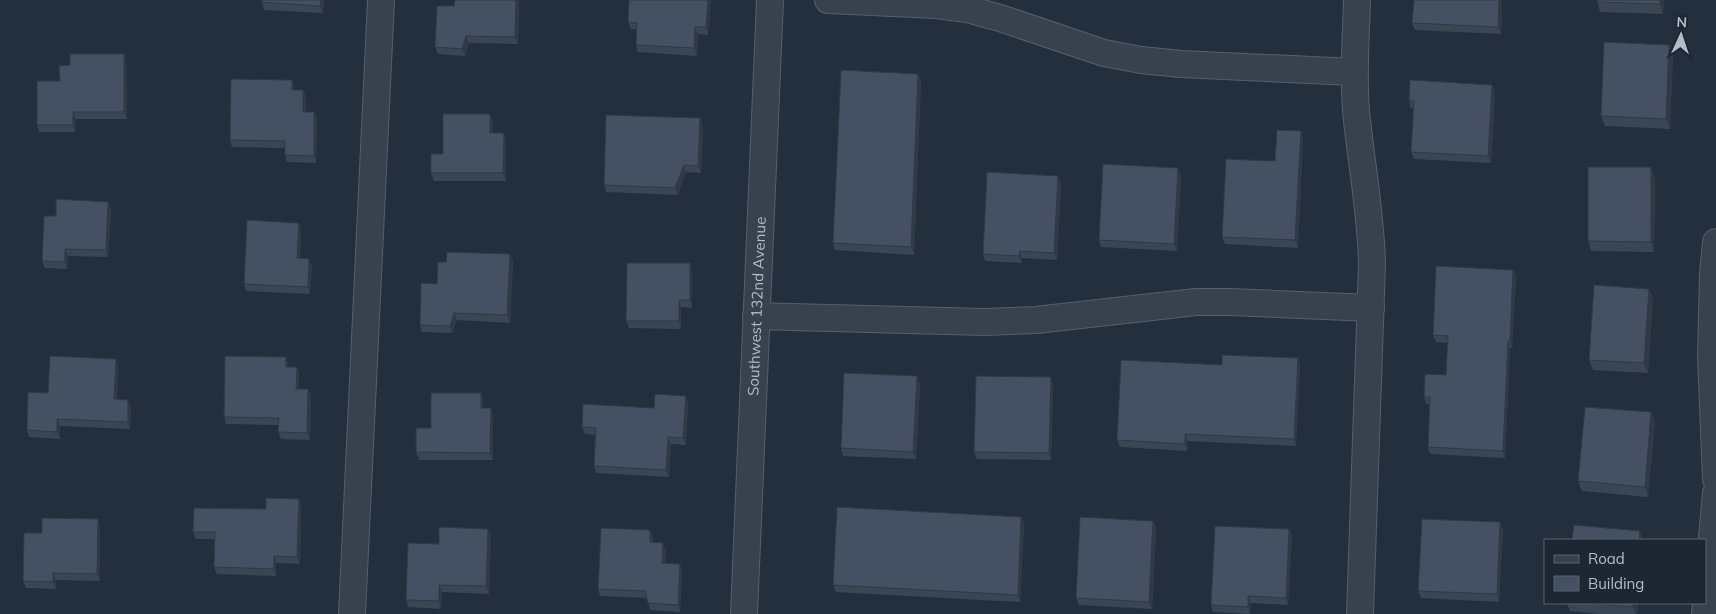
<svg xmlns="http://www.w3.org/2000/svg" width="1716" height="614" viewBox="0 0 1716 614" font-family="Mulish,sans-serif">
	<rect width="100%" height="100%" fill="#242f3e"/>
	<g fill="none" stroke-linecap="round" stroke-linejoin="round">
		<g stroke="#565f6c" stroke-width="28">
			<g id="minor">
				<path d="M 828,0 L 937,5 L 967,9 L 1000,18 L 1104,53 L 1141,60 L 1181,64 L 1354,72"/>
				<path d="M 1357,0 C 1356,37 1353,74 1356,111 C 1361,162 1371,213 1372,264 L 1360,614"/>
				<path d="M 1716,242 L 1713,274 L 1711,356 L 1716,479"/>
				<path d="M 756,316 L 984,322 L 1036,320 L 1196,302 L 1230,302 L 1371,308"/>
				<path d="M 352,614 L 381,0"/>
				<path id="s1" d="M 744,614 L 770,0"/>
				<path d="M 1705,614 L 1716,493"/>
			</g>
		</g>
		<use href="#minor" stroke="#38414e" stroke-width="26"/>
	</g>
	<path fill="#3b4654" d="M 262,0 L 324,0 L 323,13 L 264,10 L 262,2 Z
		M 519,0 L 518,44 L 469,43 L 465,56 L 438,54 L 435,47 L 454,6 Z
		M 629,0 L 711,0 L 708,35 L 698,34 L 697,56 L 638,52 L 636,45 L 636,29 L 631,29 L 628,22 Z
		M 1502,0 L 1501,34 L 1415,30 L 1412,23 Z
		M 1597,0 L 1664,0 L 1663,14 L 1600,12 Z
		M 1669,45 L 1673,55 L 1670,129 L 1605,126 L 1601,116 Z
		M 124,54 L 126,61 L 127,119 L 76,119 L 75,132 L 39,132 L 37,125 L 60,81 L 70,65 Z
		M 918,74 L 921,81 L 914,255 L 835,250 L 833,243 Z
		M 292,80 L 294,88 L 294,90 L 303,90 L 306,97 L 306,112 L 314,112 L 317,119 L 316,163 L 287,162 L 285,155 L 285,148 L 232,147 L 230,140 Z
		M 1492,85 L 1495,92 L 1491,163 L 1414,159 L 1411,152 L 1414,108 L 1411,108 L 1409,101 Z
		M 493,121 L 493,133 L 506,140 L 506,181 L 434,181 L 431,173 Z
		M 703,126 L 701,173 L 686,172 L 678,195 L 606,192 L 604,185 Z
		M 1301,131 L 1303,138 L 1298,248 L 1225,244 L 1222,237 L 1275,161 Z
		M 1181,175 L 1177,251 L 1101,247 L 1099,240 Z
		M 1655,178 L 1654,252 L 1591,251 L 1588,241 Z
		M 1061,183 L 1057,260 L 1022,258 L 1022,263 L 985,261 L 983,254 Z
		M 108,202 L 111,209 L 108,257 L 68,256 L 67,269 L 45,268 L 42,261 L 56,216 Z
		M 299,223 L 301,230 L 300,258 L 312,266 L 310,294 L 246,291 L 244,284 Z
		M 510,254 L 513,261 L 510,323 L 457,320 L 452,333 L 422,332 L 420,325 L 437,284 Z
		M 1513,270 L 1516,277 L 1512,348 L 1510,348 L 1505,458 L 1430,454 L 1428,447 L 1430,404 L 1426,404 L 1424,397 L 1446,375 L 1448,343 L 1436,342 L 1433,335 Z
		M 692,271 L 692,308 L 681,307 L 681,329 L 629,328 L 626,321 Z
		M 1649,289 L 1653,299 L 1648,373 L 1593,370 L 1589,360 Z
		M 286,357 L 288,364 L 288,367 L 297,367 L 299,374 L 299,389 L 308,389 L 311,396 L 310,440 L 281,439 L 278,432 L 279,425 L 226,424 L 224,417 Z
		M 1298,358 L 1300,365 L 1296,446 L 1188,441 L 1187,451 L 1120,447 L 1117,440 L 1222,365 Z
		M 116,359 L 118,367 L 117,399 L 131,407 L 130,429 L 60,426 L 60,439 L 29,437 L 27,430 L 48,393 Z
		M 920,384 L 916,459 L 843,456 L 841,448 Z
		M 1053,385 L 1051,460 L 977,459 L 974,452 Z
		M 483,400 L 483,408 L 493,416 L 493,460 L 419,460 L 416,452 L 431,428 Z
		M 688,403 L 686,445 L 671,444 L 669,477 L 596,473 L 594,466 L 595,435 L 585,434 L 582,427 L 654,408 Z
		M 1651,412 L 1655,422 L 1648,497 L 1582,491 L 1578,481 Z
		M 299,499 L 301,506 L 300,564 L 276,563 L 276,576 L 217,574 L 214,567 L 215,539 L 196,539 L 193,532 Z
		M 1021,517 L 1024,524 L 1020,602 L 836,592 L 833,585 Z
		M 1153,521 L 1156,528 L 1152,609 L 1079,605 L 1076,598 Z
		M 1500,522 L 1503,530 L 1499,602 L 1421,598 L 1418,591 Z
		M 100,526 L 100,581 L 56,580 L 56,589 L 26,588 L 23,581 L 42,533 Z
		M 1289,529 L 1292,536 L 1288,605 L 1251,603 L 1250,614 L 1213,612 L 1211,605 Z
		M 650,530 L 653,537 L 653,542 L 666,550 L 665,563 L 682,571 L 680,612 L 650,610 L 647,598 L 600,596 L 598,589 Z
		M 491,536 L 489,594 L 442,592 L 441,609 L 408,607 L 406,600 L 439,544 Z
		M 1567,603 L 1638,603 L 1637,614 L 1601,614 L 1570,611 Z"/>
	<path fill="#303945" d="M 321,0 L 324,0 L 323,13 L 320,6 Z
		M 516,0 L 519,0 L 518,44 L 515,37 Z
		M 708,0 L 711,0 L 708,35 L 706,27 Z
		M 1499,0 L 1502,0 L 1501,34 L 1498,27 Z
		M 1660,0 L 1664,0 L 1663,14 L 1660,4 Z
		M 695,27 L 698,34 L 697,56 L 694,48 Z
		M 466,36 L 469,43 L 465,56 L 462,49 Z
		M 1669,45 L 1673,55 L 1670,129 L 1666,119 Z
		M 124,54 L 126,61 L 127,119 L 124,112 Z
		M 918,74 L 921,81 L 914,255 L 911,247 Z
		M 292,80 L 294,88 L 294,97 L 292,90 Z
		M 1492,85 L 1495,92 L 1491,163 L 1488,156 Z
		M 303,90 L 306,97 L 305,119 L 303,112 Z
		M 73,112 L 76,119 L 75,132 L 73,125 Z
		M 314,112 L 317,119 L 316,163 L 314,156 Z
		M 490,114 L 493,121 L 493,140 L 490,133 Z
		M 700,118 L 703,126 L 701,173 L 698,166 Z
		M 1301,131 L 1303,138 L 1298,248 L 1295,240 Z
		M 504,133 L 506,140 L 506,181 L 503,173 Z
		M 684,165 L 686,172 L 678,195 L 675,188 Z
		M 1651,167 L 1655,178 L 1654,252 L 1651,242 Z
		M 1178,168 L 1181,175 L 1177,251 L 1174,244 Z
		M 1058,176 L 1061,183 L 1057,260 L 1054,253 Z
		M 108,202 L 111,209 L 108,257 L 106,250 Z
		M 299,223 L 301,230 L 299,265 L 297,258 Z
		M 65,249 L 68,256 L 67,269 L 65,262 Z
		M 1020,251 L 1022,258 L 1022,263 L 1019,256 Z
		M 510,254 L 513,261 L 510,323 L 507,315 Z
		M 309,259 L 312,266 L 310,294 L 308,287 Z
		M 690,263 L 692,271 L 692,308 L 690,300 Z
		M 1513,270 L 1516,277 L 1512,348 L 1510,341 Z
		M 1649,289 L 1653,299 L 1648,373 L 1644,363 Z
		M 679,300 L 681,307 L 681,329 L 679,321 Z
		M 454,313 L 457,320 L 452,333 L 450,326 Z
		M 1508,341 L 1510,348 L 1505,458 L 1503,451 Z
		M 286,357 L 288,364 L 288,374 L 286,367 Z
		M 1298,358 L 1300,365 L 1296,446 L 1294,439 Z
		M 116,359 L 118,367 L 117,406 L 114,399 Z
		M 297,367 L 299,374 L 299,396 L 296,389 Z
		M 917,376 L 920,384 L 916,459 L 913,452 Z
		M 1051,377 L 1053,385 L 1051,460 L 1049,453 Z
		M 308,389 L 311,396 L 310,440 L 307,433 Z
		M 481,393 L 483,400 L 483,415 L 481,408 Z
		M 686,396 L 688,403 L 686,445 L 683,438 Z
		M 128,400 L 131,407 L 130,429 L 128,422 Z
		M 491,408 L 493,416 L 493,460 L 490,453 Z
		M 1651,412 L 1655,422 L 1648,497 L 1645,487 Z
		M 57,419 L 60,426 L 60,439 L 57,432 Z
		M 1185,434 L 1188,441 L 1187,451 L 1185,444 Z
		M 668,437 L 671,444 L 669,477 L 666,470 Z
		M 299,499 L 301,506 L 300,564 L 297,557 Z
		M 1021,517 L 1024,524 L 1020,602 L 1018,595 Z
		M 98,519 L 100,526 L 100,581 L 97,574 Z
		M 1153,521 L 1156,528 L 1152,609 L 1149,602 Z
		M 1500,522 L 1503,530 L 1499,602 L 1497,594 Z
		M 488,529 L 491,536 L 489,594 L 486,586 Z
		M 1289,529 L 1292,536 L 1288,605 L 1286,598 Z
		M 650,530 L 653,537 L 652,549 L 650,542 Z
		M 1640,531 L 1643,540 L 1639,540 Z
		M 663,543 L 666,550 L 665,570 L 662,563 Z
		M 274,556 L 276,563 L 276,576 L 274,569 Z
		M 680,564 L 682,571 L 680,612 L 678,605 Z
		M 53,573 L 56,580 L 56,589 L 53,582 Z
		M 439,585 L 442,592 L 441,609 L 439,601 Z
		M 1248,596 L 1251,603 L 1250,614 L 1248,607 Z
		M 1633,603 L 1638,603 L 1637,614 L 1635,614 L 1633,607 Z"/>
	<path fill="#455162" stroke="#303945" d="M 262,0 L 321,0 L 320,6 L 262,2 Z
		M 455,0 L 516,0 L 515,37 L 466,36 L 462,49 L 435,47 L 437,6 L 454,6 Z
		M 629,0 L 708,0 L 706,27 L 695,27 L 694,48 L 636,45 L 637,23 L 628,22 Z
		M 1414,0 L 1499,0 L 1498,27 L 1412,23 Z
		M 1597,0 L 1660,0 L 1660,4 L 1597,2 Z
		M 1604,42 L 1669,45 L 1666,119 L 1601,116 Z
		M 70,54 L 124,54 L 124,112 L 73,112 L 73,125 L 37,125 L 37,81 L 60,81 L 59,66 L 70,65 Z
		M 841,70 L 918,74 L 911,247 L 833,243 Z
		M 231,79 L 292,80 L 292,90 L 303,90 L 303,112 L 314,112 L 314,156 L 285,155 L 285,141 L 230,140 Z
		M 1410,80 L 1492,85 L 1488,156 L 1411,152 L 1414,101 L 1409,101 Z
		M 443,114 L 490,114 L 490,133 L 504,133 L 503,173 L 431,173 L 431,154 L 443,154 Z
		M 606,115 L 700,118 L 698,166 L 684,165 L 675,188 L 604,185 Z
		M 1277,130 L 1301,131 L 1295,240 L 1222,237 L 1226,159 L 1275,161 Z
		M 1103,164 L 1178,168 L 1174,244 L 1099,240 Z
		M 1588,167 L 1651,167 L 1651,242 L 1588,241 Z
		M 987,172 L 1058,176 L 1054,253 L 1020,251 L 1019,256 L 983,254 Z
		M 56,199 L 108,202 L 106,250 L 65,249 L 65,262 L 42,261 L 44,216 L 56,216 Z
		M 247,220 L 299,223 L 297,258 L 309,259 L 308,287 L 244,284 Z
		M 447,252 L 510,254 L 507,315 L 454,313 L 450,326 L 420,325 L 421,283 L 437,284 L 438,262 L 446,262 Z
		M 627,263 L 690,263 L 690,300 L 679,300 L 679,321 L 626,321 Z
		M 1436,266 L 1513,270 L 1510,341 L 1508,341 L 1503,451 L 1428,447 L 1430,397 L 1424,397 L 1425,374 L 1446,375 L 1448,336 L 1433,335 Z
		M 1594,285 L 1649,289 L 1644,363 L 1589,360 Z
		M 1222,355 L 1298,358 L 1294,439 L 1185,434 L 1185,444 L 1117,440 L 1121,360 L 1222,365 Z
		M 50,356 L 116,359 L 114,399 L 128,400 L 128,422 L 57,419 L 57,432 L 27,430 L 28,392 L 48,393 Z
		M 225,356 L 286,357 L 286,367 L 297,367 L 296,389 L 308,389 L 307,433 L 278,432 L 279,418 L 224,417 Z
		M 844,373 L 917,376 L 913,452 L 841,448 Z
		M 976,376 L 1051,377 L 1049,453 L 974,452 Z
		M 431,393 L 481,393 L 481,408 L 491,408 L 490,453 L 416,452 L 416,428 L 431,428 Z
		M 655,394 L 686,396 L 683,438 L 668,437 L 666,470 L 594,466 L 596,428 L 582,427 L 583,404 L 654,408 Z
		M 1585,407 L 1651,412 L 1645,487 L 1578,481 Z
		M 266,498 L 299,499 L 297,557 L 274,556 L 274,569 L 214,567 L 215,532 L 193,532 L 194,508 L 266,509 Z
		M 837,507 L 1021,517 L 1018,595 L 833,585 Z
		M 1080,517 L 1153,521 L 1149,602 L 1076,598 Z
		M 42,518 L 98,519 L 97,574 L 53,573 L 53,582 L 23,581 L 24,533 L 42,533 Z
		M 1422,519 L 1500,522 L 1497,594 L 1418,591 Z
		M 1574,525 L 1640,531 L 1639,540 L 1572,540 Z
		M 1215,526 L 1289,529 L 1286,598 L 1248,596 L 1248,607 L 1211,605 Z
		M 439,527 L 488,529 L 486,586 L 439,585 L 439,601 L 406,600 L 408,543 L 439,544 Z
		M 601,528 L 650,530 L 650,542 L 663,543 L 662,563 L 680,564 L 678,605 L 648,603 L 645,591 L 598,589 Z
		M 1584,603 L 1633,603 L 1633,607 Z"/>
	<g text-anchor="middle" stroke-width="5" stroke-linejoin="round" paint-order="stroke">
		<g font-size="15" fill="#b4bcc9" stroke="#1d2633">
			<text dy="5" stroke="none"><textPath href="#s1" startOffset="308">Southwest 132nd Avenue</textPath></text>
		</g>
	</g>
	<rect x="1544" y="539" width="162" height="65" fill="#1d2633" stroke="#59626f"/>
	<rect x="1554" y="555" width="25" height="8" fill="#38414e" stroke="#59626f"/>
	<text x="1588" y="564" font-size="15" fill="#b4bcc9">Road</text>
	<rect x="1554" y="576" width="25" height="15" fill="#455162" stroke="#59626f"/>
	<text x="1588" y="589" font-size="15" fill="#b4bcc9">Building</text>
	<g transform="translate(1681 35) rotate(3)" stroke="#1d2633" stroke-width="4" paint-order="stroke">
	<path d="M0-4L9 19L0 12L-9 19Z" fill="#b4bcc9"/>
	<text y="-8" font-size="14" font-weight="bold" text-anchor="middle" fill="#b4bcc9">N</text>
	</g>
</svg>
